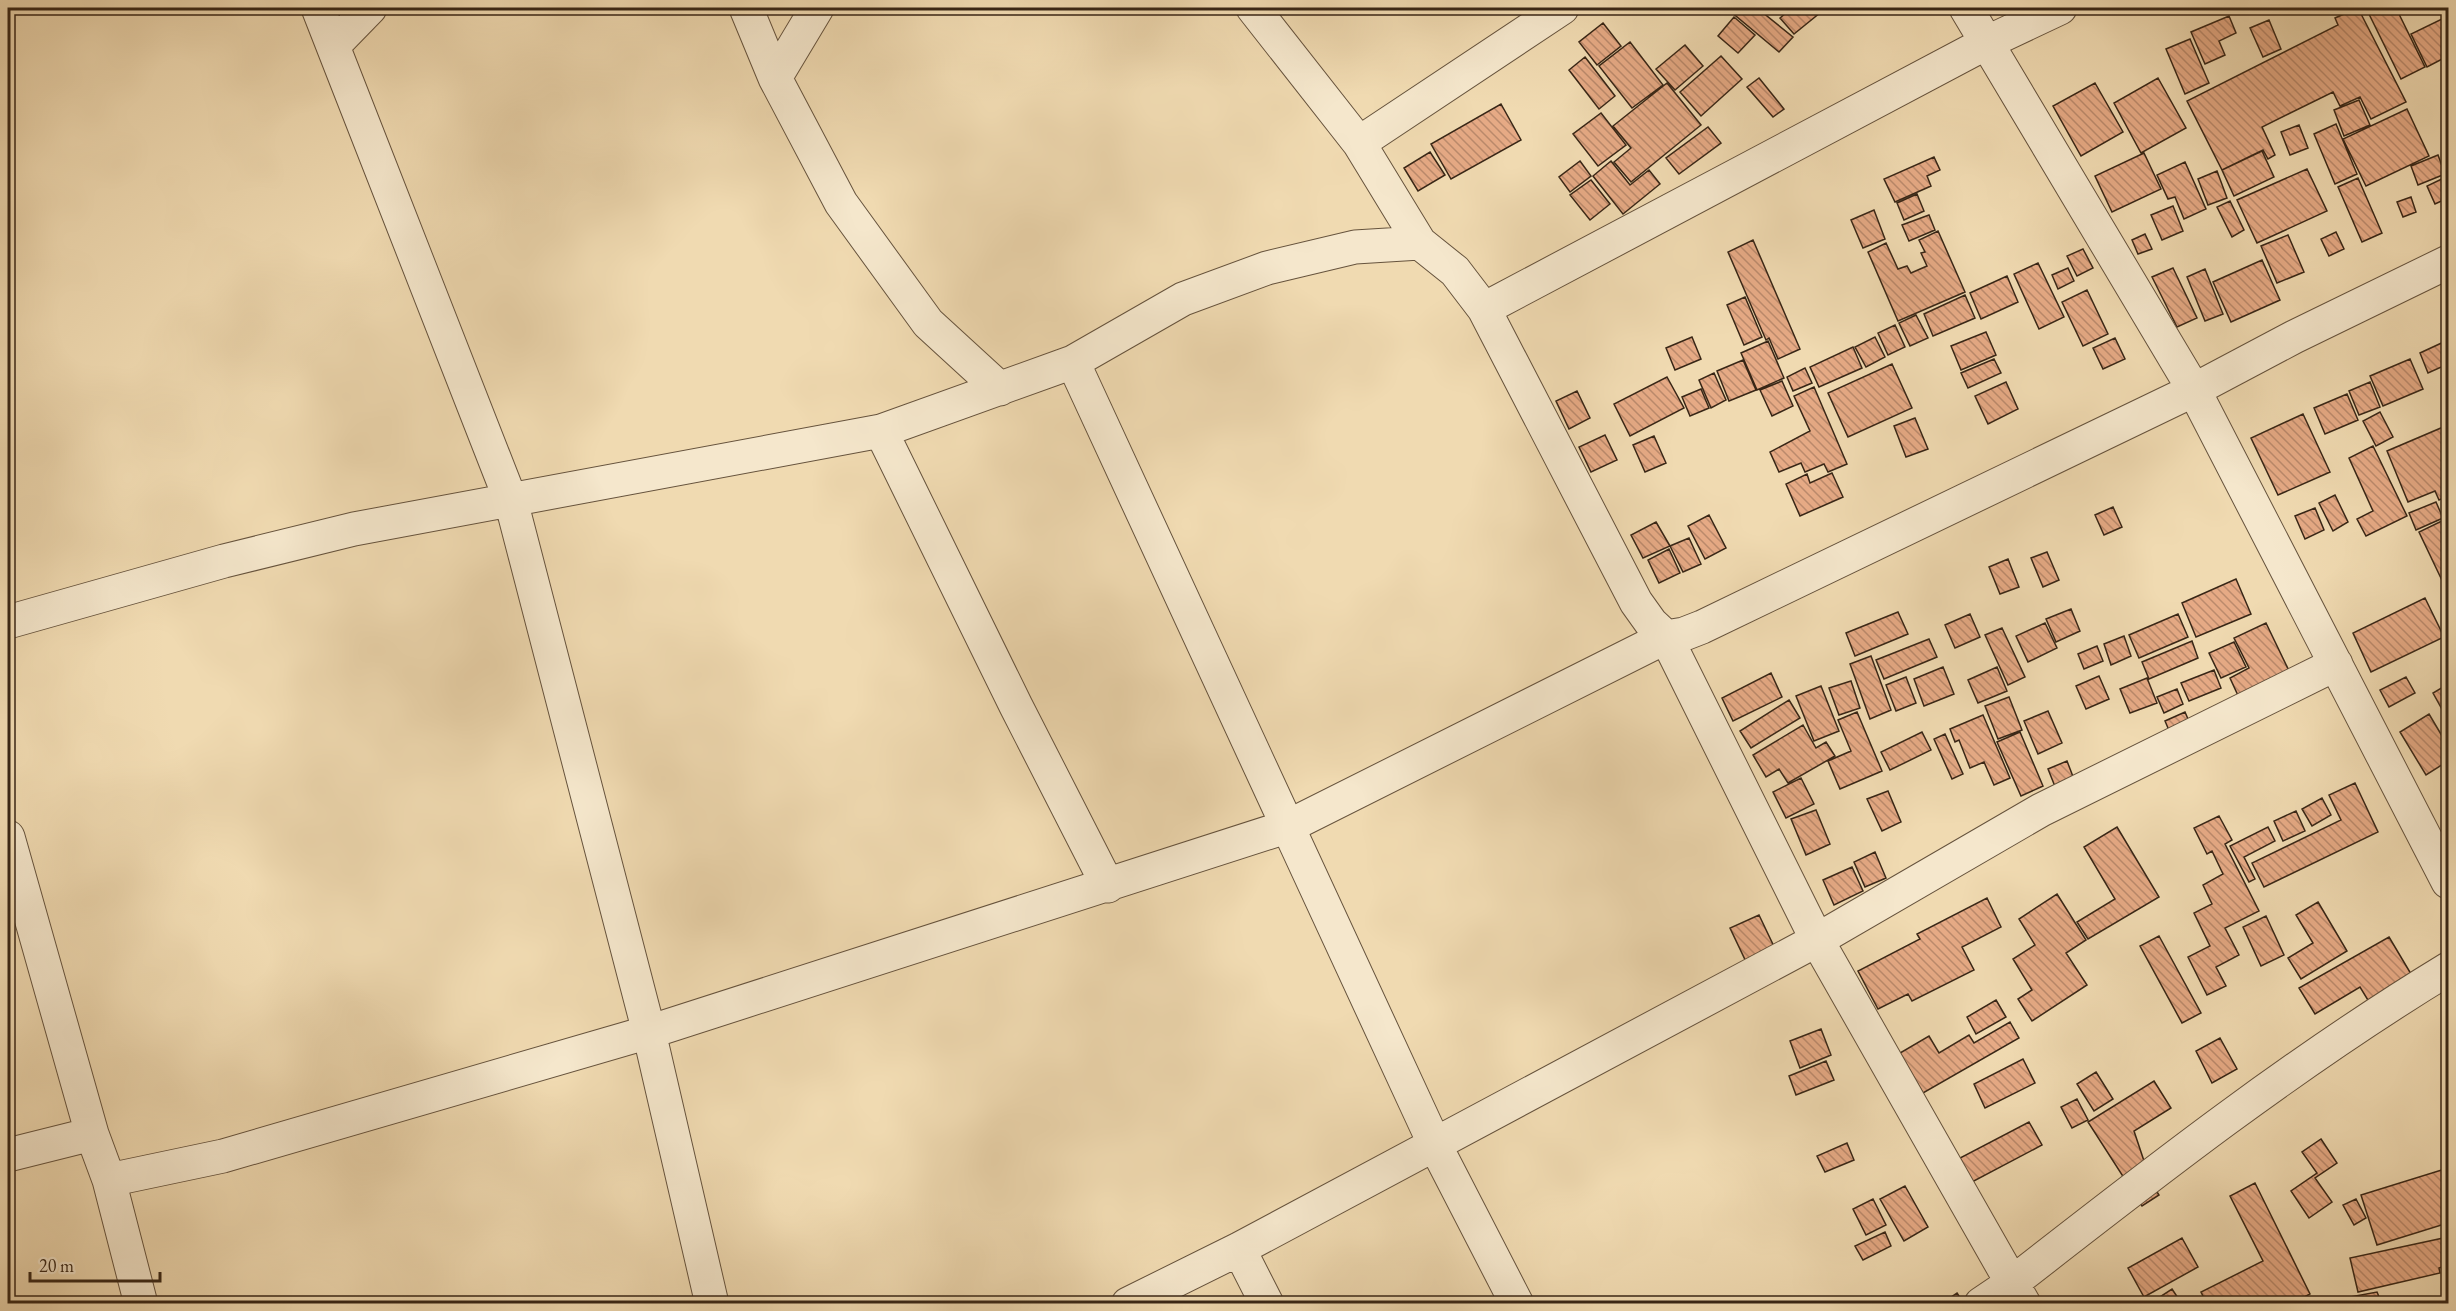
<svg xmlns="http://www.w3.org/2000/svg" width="2456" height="1311" viewBox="0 0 2456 1311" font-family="'EB Garamond',serif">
	<defs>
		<pattern id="building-back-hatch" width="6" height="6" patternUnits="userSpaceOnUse" patternTransform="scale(1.5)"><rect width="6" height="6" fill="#e6aa85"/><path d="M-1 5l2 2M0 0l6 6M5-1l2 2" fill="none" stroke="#bb8a6c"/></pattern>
	</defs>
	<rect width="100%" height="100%" fill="#f0dab1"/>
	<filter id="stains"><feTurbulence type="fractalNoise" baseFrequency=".00333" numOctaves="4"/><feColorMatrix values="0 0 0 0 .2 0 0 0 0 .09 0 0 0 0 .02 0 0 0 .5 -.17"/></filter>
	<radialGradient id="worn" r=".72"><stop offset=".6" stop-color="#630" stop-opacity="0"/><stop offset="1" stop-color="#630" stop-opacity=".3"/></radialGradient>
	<path fill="url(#building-back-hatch)" stroke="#382616" stroke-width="1.5" d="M 1732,8 L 1757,8 L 1793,37 L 1779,52 L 1730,11 Z
		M 1792,8 L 1826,8 L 1794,34 L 1780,18 Z
		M 2358,8 L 2406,102 L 2371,119 L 2360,97 L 2340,106 L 2333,92 L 2262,127 L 2275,155 L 2268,159 L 2263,150 L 2222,170 L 2187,101 L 2338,25 L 2335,18 Z
		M 2366,8 L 2396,8 L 2425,67 L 2401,79 Z
		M 2438,8 L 2448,8 L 2448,27 L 2444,18 Z
		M 2229,16 L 2236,33 L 2219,41 L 2225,55 L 2205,64 L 2191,32 Z
		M 1734,17 L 1755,35 L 1738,53 L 1718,36 Z
		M 2444,18 L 2448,27 L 2448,56 L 2427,67 L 2411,34 Z
		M 2269,20 L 2281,49 L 2263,57 L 2250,28 Z
		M 1603,23 L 1621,46 L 1597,65 L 1579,42 Z
		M 2190,39 L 2209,83 L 2185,94 L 2166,49 Z
		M 1630,42 L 1663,85 L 1632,108 L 1599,66 Z
		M 1685,45 L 1703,66 L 1675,90 L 1656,69 Z
		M 1721,56 L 1742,79 L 1701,116 L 1680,92 Z
		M 1585,57 L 1615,96 L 1599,109 L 1569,70 Z
		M 1759,78 L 1784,109 L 1773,117 L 1747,87 Z
		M 2158,78 L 2186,128 L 2141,153 L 2114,103 Z
		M 1667,83 L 1701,125 L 1631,182 L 1614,162 L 1631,148 L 1613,126 Z
		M 2095,83 L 2123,132 L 2081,156 L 2053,106 Z
		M 2359,100 L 2370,125 L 2344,136 L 2334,110 Z
		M 1501,104 L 1521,140 L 1451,179 L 1431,144 Z
		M 2407,109 L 2429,156 L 2366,186 L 2343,139 Z
		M 1601,113 L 1626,145 L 1598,166 L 1573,134 Z
		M 2336,124 L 2357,174 L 2335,184 L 2314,134 Z
		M 2299,125 L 2308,148 L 2290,155 L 2281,132 Z
		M 1708,127 L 1721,143 L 1679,174 L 1666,158 Z
		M 2262,151 L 2274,177 L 2234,196 L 2222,170 Z
		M 1430,152 L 1445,175 L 1418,191 L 1404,168 Z
		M 2144,153 L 2161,189 L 2112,212 L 2095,176 Z
		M 2438,155 L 2445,174 L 2418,185 L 2411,166 Z
		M 1934,157 L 1940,170 L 1927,176 L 1931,186 L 1895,202 L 1884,179 Z
		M 1580,161 L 1591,176 L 1570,192 L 1559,177 Z
		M 1611,161 L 1630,185 L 1649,170 L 1660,184 L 1623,214 L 1593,176 Z
		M 2185,162 L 2206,209 L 2184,219 L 2175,197 L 2168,199 L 2157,175 Z
		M 2307,169 L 2327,211 L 2257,243 L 2237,200 Z
		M 2217,171 L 2227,198 L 2208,205 L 2198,179 Z
		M 2448,176 L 2448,198 L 2435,204 L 2427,186 Z
		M 2358,178 L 2382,233 L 2362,242 L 2338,187 Z
		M 1591,180 L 1610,204 L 1590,220 L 1570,195 Z
		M 1917,194 L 1924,211 L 1904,220 L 1897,203 Z
		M 2411,197 L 2416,212 L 2403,217 L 2397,202 Z
		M 2230,201 L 2244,230 L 2232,237 L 2217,207 Z
		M 2173,206 L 2183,231 L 2162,240 L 2151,215 Z
		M 1874,210 L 1885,239 L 1863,248 L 1851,220 Z
		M 1929,215 L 1935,230 L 1909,241 L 1902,225 Z
		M 1938,231 L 1965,292 L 1898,321 L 1868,252 L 1886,243 L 1898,269 L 1907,266 L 1911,273 L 1927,266 L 1921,253 L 1925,252 L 1919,240 Z
		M 2336,232 L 2344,249 L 2329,256 L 2321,239 Z
		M 2145,234 L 2152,249 L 2138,254 L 2132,240 Z
		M 2288,235 L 2304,272 L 2277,283 L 2261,246 Z
		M 1753,240 L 1800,349 L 1778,359 L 1769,338 L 1766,340 L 1728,252 Z
		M 2083,249 L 2093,268 L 2077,276 L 2067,256 Z
		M 2262,260 L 2280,300 L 2231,322 L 2213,282 Z
		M 2038,263 L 2064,317 L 2039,329 L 2014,274 Z
		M 2068,268 L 2074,281 L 2058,289 L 2052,275 Z
		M 2173,268 L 2197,318 L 2177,327 L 2152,277 Z
		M 2205,269 L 2223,314 L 2205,321 L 2187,277 Z
		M 2007,276 L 2018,302 L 1981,319 L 1970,293 Z
		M 2087,290 L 2108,334 L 2083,346 L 2062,302 Z
		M 1965,295 L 1975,318 L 1933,336 L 1924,314 Z
		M 1745,297 L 1762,337 L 1744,345 L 1727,305 Z
		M 1916,315 L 1928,338 L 1910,346 L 1899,323 Z
		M 1895,325 L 1905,347 L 1888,355 L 1878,333 Z
		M 1986,332 L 1996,355 L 1961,370 L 1951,346 Z
		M 1692,337 L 1701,359 L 1675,370 L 1666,348 Z
		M 1875,337 L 1885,357 L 1866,367 L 1855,347 Z
		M 2115,338 L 2125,359 L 2103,369 L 2093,348 Z
		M 2448,340 L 2448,364 L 2428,373 L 2420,353 Z
		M 1768,341 L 1784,378 L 1757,390 L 1741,353 Z
		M 1853,347 L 1862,368 L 1819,387 L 1810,367 Z
		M 1994,359 L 2001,373 L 1968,388 L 1961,373 Z
		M 2410,359 L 2423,389 L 2383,406 L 2370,376 Z
		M 1743,360 L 1756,390 L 1729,401 L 1717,371 Z
		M 1892,364 L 1912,408 L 1848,437 L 1828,393 Z
		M 1805,368 L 1812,383 L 1793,391 L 1787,377 Z
		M 1714,373 L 1726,400 L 1711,408 L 1699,380 Z
		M 1667,377 L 1684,408 L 1630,436 L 1614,404 Z
		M 1782,381 L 1793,406 L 1772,416 L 1760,390 Z
		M 2006,382 L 2018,409 L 1988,424 L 1975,396 Z
		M 2370,382 L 2380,407 L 2359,415 L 2349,391 Z
		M 1814,387 L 1847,464 L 1828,472 L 1824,464 L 1805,472 L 1801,463 L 1779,472 L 1770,452 L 1810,431 L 1794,396 Z
		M 1701,389 L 1709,408 L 1690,416 L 1682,397 Z
		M 1577,391 L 1590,418 L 1569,429 L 1556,401 Z
		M 2347,394 L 2358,420 L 2325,434 L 2314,408 Z
		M 2380,412 L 2393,437 L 2376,446 L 2363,421 Z
		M 2303,414 L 2330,472 L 2278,495 L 2251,438 Z
		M 1915,418 L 1928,449 L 1906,457 L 1894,426 Z
		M 2448,425 L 2448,496 L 2439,500 L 2435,491 L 2408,502 L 2387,451 Z
		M 1605,435 L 1617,460 L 1591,472 L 1579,447 Z
		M 1654,436 L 1666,463 L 1645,472 L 1633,445 Z
		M 2373,446 L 2407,516 L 2366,536 L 2357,519 L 2373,511 L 2349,458 Z
		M 1832,473 L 1843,497 L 1800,516 L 1786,484 L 1807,474 L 1810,483 Z
		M 2335,495 L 2348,522 L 2333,531 L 2319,503 Z
		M 2436,502 L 2443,518 L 2416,530 L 2409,513 Z
		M 2113,507 L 2122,527 L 2104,535 L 2095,515 Z
		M 2315,508 L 2324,530 L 2305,539 L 2295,516 Z
		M 1709,515 L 1726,548 L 1705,559 L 1688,526 Z
		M 2448,518 L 2448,555 L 2446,556 L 2448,562 L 2448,593 L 2419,532 Z
		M 1656,522 L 1670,546 L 1643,558 L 1631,535 Z
		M 1689,538 L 1701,564 L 1683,572 L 1670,546 Z
		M 1669,549 L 1680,573 L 1659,583 L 1648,560 Z
		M 2047,552 L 2059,580 L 2043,587 L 2031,558 Z
		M 2008,559 L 2019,587 L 2000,594 L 1989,567 Z
		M 2236,579 L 2251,614 L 2196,637 L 2182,603 Z
		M 2425,598 L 2444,637 L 2371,672 L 2353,633 Z
		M 2071,609 L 2080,631 L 2056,642 L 2046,619 Z
		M 1898,612 L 1908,634 L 1855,656 L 1846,633 Z
		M 1970,614 L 1980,637 L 1955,648 L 1945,625 Z
		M 2178,614 L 2188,637 L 2139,658 L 2129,635 Z
		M 2045,623 L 2057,648 L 2028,662 L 2016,636 Z
		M 2266,623 L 2292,677 L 2241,702 L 2230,678 L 2249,668 L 2234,638 Z
		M 2002,628 L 2025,677 L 2008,685 L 1985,635 Z
		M 2124,636 L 2131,656 L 2111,665 L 2104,644 Z
		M 1929,639 L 1937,657 L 1884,679 L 1876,660 Z
		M 2192,641 L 2198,658 L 2149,679 L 2142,662 Z
		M 2234,642 L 2246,667 L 2221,678 L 2209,653 Z
		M 2097,646 L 2103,661 L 2084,669 L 2078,654 Z
		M 1871,656 L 1891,710 L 1870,719 L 1850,664 Z
		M 1943,667 L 1954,694 L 1924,706 L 1914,679 Z
		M 1997,667 L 2007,691 L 1978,703 L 1968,680 Z
		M 2214,670 L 2221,688 L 2189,701 L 2181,683 Z
		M 1771,673 L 1782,697 L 1733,721 L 1722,698 Z
		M 2099,676 L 2109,699 L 2086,709 L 2076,686 Z
		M 1906,677 L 1916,703 L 1896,711 L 1886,685 Z
		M 2406,677 L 2415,693 L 2389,707 L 2380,690 Z
		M 2147,678 L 2157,703 L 2130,713 L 2120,689 Z
		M 1851,681 L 1860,708 L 1839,715 L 1829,688 Z
		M 2448,684 L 2448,720 L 2433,693 Z
		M 1821,686 L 1839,731 L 1814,741 L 1796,696 Z
		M 2177,689 L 2183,704 L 2164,713 L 2157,697 Z
		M 2009,697 L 2022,730 L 1998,739 L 1985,706 Z
		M 1789,700 L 1800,718 L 1751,748 L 1740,731 Z
		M 2048,711 L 2062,743 L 2038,754 L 2024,721 Z
		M 1857,712 L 1882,771 L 1840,789 L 1828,761 L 1851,751 L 1838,720 Z
		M 2185,712 L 2191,726 L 2171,735 L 2165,721 Z
		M 2429,714 L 2448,746 L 2448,761 L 2426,775 L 2400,732 Z
		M 1983,715 L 2010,778 L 1994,785 L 1984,762 L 1970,768 L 1959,740 L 1955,742 L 1950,729 Z
		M 1803,725 L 1816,748 L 1826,742 L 1835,756 L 1788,783 L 1779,769 L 1766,777 L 1753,755 Z
		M 1922,732 L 1931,750 L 1890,770 L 1881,752 Z
		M 2020,732 L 2043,786 L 2021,796 L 1997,742 Z
		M 1945,734 L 1963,774 L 1952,779 L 1934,739 Z
		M 2067,761 L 2077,787 L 2058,794 L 2048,769 Z
		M 1801,778 L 1814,804 L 1786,818 L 1773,792 Z
		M 2355,783 L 2378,832 L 2264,887 L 2252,863 L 2341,820 L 2329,795 Z
		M 1888,791 L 1901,822 L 1882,831 L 1867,799 Z
		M 2322,798 L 2331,815 L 2312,826 L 2302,809 Z
		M 1816,810 L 1830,844 L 1806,855 L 1791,819 Z
		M 2296,811 L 2305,831 L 2283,841 L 2274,821 Z
		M 2219,816 L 2232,840 L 2225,844 L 2259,911 L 2225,928 L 2239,955 L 2216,967 L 2226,986 L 2207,995 L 2188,957 L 2210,946 L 2194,913 L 2212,904 L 2203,885 L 2223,874 L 2212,851 L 2207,854 L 2194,828 Z
		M 2117,827 L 2159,897 L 2088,939 L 2077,922 L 2115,899 L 2084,847 Z
		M 2268,827 L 2275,841 L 2244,857 L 2255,879 L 2249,882 L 2230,846 Z
		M 1875,852 L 1886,878 L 1865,887 L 1854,862 Z
		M 1852,867 L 1863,891 L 1834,905 L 1823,880 Z
		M 2057,894 L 2086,940 L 2066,953 L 2087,985 L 2032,1021 L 2018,999 L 2032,990 L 2013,959 L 2035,945 L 2019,919 Z
		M 1987,898 L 2001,927 L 1962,947 L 1974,970 L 1912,1001 L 1908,994 L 1878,1009 L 1858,971 L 1920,939 L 1917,934 Z
		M 2318,902 L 2347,951 L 2301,979 L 2288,958 L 2313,943 L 2296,915 Z
		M 1759,915 L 1778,955 L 1749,968 L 1730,928 Z
		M 2266,916 L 2284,955 L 2261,966 L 2243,927 Z
		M 2159,936 L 2201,1013 L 2182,1023 L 2140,946 Z
		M 2389,937 L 2417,984 L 2374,1010 L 2360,987 L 2315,1014 L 2299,988 Z
		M 1996,1000 L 2006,1017 L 1976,1034 L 1967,1017 Z
		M 2010,1022 L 2019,1038 L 1923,1093 L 1900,1053 L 1929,1036 L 1939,1053 L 1969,1035 L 1974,1043 Z
		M 1821,1029 L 1831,1055 L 1800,1068 L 1790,1041 Z
		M 2220,1038 L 2237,1069 L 2212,1083 L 2196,1051 Z
		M 2023,1059 L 2035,1083 L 1985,1108 L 1974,1084 Z
		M 1826,1061 L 1834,1080 L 1796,1095 L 1789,1076 Z
		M 2096,1072 L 2113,1099 L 2094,1111 L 2077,1084 Z
		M 2154,1081 L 2171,1108 L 2134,1131 L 2147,1170 L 2145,1173 L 2159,1195 L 2142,1206 L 2088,1122 Z
		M 2077,1099 L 2088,1120 L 2072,1128 L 2061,1107 Z
		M 2029,1122 L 2042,1145 L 1972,1182 L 1960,1158 Z
		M 2321,1139 L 2337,1163 L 2315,1178 L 2332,1202 L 2309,1218 L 2291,1191 L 2317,1173 L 2302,1152 Z
		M 1847,1143 L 1854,1160 L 1825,1172 L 1817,1156 Z
		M 2448,1168 L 2448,1223 L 2377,1245 L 2361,1195 Z
		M 2255,1183 L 2310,1294 L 2291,1304 L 2207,1304 L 2201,1292 L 2263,1261 L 2230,1196 Z
		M 1905,1186 L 1928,1227 L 1904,1241 L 1880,1199 Z
		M 1873,1199 L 1886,1225 L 1866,1235 L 1853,1209 Z
		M 2356,1199 L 2366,1218 L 2354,1225 L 2343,1205 Z
		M 1885,1232 L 1891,1246 L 1863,1260 L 1855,1246 Z
		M 2448,1237 L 2448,1265 L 2439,1268 L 2440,1273 L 2358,1292 L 2350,1258 Z
		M 2182,1238 L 2198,1267 L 2144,1297 L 2128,1268 Z
		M 2172,1289 L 2182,1304 L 2149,1304 Z
		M 2377,1292 L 2382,1304 L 2312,1304 Z
		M 1957,1293 L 1964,1304 L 1941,1304 Z"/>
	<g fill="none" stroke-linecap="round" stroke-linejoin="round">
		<g stroke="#66533d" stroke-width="35">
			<path id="minor" d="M 318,8 L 511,501 L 649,1032 L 712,1304
				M 746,8 L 775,78 L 841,203 L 928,323 L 1000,389
				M 1253,8 L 1359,143 L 1420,243
				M 1966,8 L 2194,390 L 2448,882
				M 333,46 L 370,8
				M 775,78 L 817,8
				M 1359,143 L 1562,8
				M 1484,309 L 1988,42 L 2060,8
				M 1073,362 L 1435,1145 L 1517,1304
				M 881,431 L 1016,706 L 1108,886
				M 8,622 L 224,561 L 354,529 L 881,431 L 1073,362 L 1183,299 L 1267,268 L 1355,247 L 1420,243 L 1455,271 L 1484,309 L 1636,602 L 1651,623 L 1666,637 L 1684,634 L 1702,627 L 2194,390 L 2294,337 L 2448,262
				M 8,837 L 92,1134 L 109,1180 L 141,1304
				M 8,1155 L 92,1134
				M 109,1180 L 223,1156 L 649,1032 L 1289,826 L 1666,637 L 1817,940 L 2024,1304
				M 1239,1249 L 1267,1304
				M 1128,1304 L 1239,1249 L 1817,940 L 2041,810 L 2336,664
				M 1981,1304 L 2012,1283 C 2154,1172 2295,1062 2448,969"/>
		</g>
		<use href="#minor" stroke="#f5e7cc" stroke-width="33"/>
	</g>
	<rect width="2456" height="1311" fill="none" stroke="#f0dab1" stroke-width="30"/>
	<rect x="9" y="9" width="2438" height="1293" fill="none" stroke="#382616" stroke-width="3"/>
	<rect x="15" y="15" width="2426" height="1281" fill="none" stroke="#382616" stroke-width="1.5"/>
	<path d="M30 1272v9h130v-9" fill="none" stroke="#382616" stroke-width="3"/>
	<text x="39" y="1272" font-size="18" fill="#382616" stroke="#f5e7cc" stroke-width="4.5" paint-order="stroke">20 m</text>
	<rect width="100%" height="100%" filter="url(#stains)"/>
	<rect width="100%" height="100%" fill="url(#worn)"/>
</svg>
